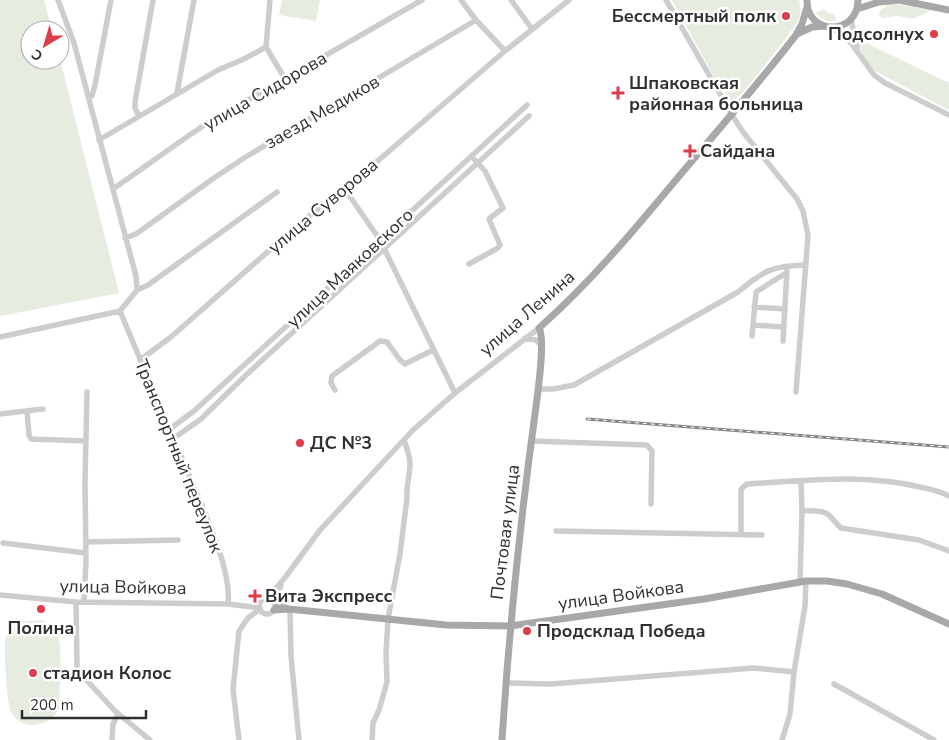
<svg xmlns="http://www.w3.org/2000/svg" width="949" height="740" viewBox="0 0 949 740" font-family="'Nunito Sans',sans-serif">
	<rect width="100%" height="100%" fill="#fff"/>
	<path fill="#e6ecdf" d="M 0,0 L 44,0 L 52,30 L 30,30 L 30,60 L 60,59 L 119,293 L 0,316 Z
		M 282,0 L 320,0 L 316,21 L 279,15 Z
		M 672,0 L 799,0 C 801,6 801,13 799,19 C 794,30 737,102 729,105 L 724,97 L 726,93 L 718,77 L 715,79 Z
		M 888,4 L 895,4 L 931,10 L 913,19 L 898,16 L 882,18 L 879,15 L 880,11 Z
		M 824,9 L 828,13 L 834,14 L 837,21 L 826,21 L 815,13 Z
		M 862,41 L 949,83 L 949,110 L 871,69 L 860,50 L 859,45 Z
		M 41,620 C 47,623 53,625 56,631 C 64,645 59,691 59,709 C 50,727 21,732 11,712 C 7,704 4,653 5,642 C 6,634 11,628 15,622 Z"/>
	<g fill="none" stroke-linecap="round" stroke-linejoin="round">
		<path stroke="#cdcdcd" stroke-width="5.5" d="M 511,0 L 532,29
			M 666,0 L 732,115 L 743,132 L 797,199 L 803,211 L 808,235 L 796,392
			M 851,19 L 857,48
			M 476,20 L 505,51
			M 830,27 L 844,36 L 851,43 L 874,75 L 885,83 L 949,115
			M 266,47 L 270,0
			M 177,93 L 194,0
			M 89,97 L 92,96 L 95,85 L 111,0
			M 139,116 L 135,108 L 135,102 L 153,0
			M 99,140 L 218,70 L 244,59 L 266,47 L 285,79
			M 344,188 L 380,240 L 455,393
			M 113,189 C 144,168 174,145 206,124 L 422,0
			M 125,238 L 136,234 L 214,178 L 244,158 L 476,20 L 461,0
			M 469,264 L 498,248 L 500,245 L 489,219 L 503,208 L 485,171 L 472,157
			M 137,290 L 148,285 L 277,192
			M 754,307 L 785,309
			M 120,311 C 143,367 168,423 191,480 C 204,511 232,570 228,604
			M 753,325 L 784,327
			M 752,336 L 756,292 L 786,273
			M 0,337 L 120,311 L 137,290 L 136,276 L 74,43 L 58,0
			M 525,338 L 536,340 L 542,346
			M 783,341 L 787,270
			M 140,360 L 171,337 L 298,225 L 373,165 L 505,51 L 569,0
			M 538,389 L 553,389 L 574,385 L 738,292 C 764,270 772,266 806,265
			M 335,390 L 331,383 L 332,376 L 380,341 L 387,342 L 400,360 L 405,364 L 433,350
			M 27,411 L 29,435 L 31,439 L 86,441
			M 0,414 L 43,409
			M 171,428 L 194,411 L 527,105
			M 174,438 L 201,419 L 245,376 L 529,116
			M 531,441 L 647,445 L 652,451 L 651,504
			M 802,511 C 811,511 823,509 830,516 C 834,520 836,524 841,528 L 919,540 L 949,551
			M 556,531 L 762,535
			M 741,535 L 741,490 L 742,488 L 747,484 C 804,481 863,473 920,487 C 930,489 940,491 949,496
			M 86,542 L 178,540
			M 3,543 L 86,553
			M 800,582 L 802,511 L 801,481
			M 0,595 L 76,602 L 228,604 L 260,608
			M 267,598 L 284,579 L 320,530 L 413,430 L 455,393 L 539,328
			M259 606a8 8 0 1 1 16 0a8 8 0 1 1-16 0Z
			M 76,602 L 77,666 L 80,673 L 114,710 L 150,740
			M 84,602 L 86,561 L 85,482 L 87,392
			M 274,602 L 281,585
			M 290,610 L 291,656 L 299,740
			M 506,683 L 551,684 L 754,668 L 794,672
			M 834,684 L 934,740
			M 112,740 L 113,724 L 118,714
			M 239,740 L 233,689 L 239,631 L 248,618 L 260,609
			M 372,740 L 373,723 L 379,710 L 387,682 L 386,653 L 388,619 L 400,554 L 407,498 C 406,486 410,476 410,464 C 410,456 407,448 404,440
			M 782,740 L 790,714 L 794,672 L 805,606 L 806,581"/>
		<path stroke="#a8a8a8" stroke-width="7" d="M 807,0 C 806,36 858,36 858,0
			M 899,0 L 949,10
			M 857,9 L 879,2 L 898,0
			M 797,34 L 812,27 L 824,26
			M 275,603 L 286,608
			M 274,610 L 289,609 L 446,625 L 510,626 L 704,599 L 806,581 L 827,581 L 847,584 L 882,594 L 949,624
			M 502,740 C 509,631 520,523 535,414 C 537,398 546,340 539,328 C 591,282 636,228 680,175 C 720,128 759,83 796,35 L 802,24 L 807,7"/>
		<g stroke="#858585" stroke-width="3">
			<path id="rail" d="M 587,419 L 949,447"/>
		</g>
		<use href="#rail" stroke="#fff" stroke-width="1" stroke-dasharray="4" stroke-linecap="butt"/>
	</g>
	<g fill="#dd3d49" stroke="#fff" stroke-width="2">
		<circle cx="786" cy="16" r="5"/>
		<circle cx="934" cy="34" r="5"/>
		<path d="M615.5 85.5h5v5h5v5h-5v5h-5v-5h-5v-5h5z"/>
		<path d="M687.5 143.5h5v5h5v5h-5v5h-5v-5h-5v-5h5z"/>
		<circle cx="300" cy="443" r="5"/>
		<path d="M252.5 588.5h5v5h5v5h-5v5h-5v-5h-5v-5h5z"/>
		<circle cx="41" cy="609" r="5"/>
		<circle cx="527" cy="631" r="5"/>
		<circle cx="33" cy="673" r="5"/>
	</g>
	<g text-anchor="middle" stroke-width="5" stroke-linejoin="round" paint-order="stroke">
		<g font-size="18" font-weight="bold" fill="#303030" stroke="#fff" text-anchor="start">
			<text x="776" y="22" text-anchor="end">Бессмертный полк</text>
			<text x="924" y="40" text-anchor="end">Подсолнух</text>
			<text x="629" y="89">Шпаковская<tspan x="629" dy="21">районная больница</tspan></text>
			<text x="700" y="157">Сайдана</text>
			<text x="310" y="449">ДС №3</text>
			<text x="265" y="602">Вита Экспресс</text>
			<text x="41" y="634" text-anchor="middle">Полина</text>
			<text x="537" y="637">Продсклад Победа</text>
			<text x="43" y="679">стадион Колос</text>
		</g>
		<g font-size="18" fill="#303030" stroke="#fff">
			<text transform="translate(265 91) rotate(-30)" y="6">улица Сидорова</text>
			<text transform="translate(322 112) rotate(-30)" y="6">заезд Медиков</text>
			<text transform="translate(323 206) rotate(-40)" y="6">улица Суворова</text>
			<text transform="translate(350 268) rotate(-43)" y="6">улица Маяковского</text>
			<text transform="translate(527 313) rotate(-41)" y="6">улица Ленина</text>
			<text transform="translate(179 456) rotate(68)" y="6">Транспортный переулок</text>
			<text transform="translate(505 532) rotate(-83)" y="6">Почтовая улица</text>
			<text transform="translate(123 587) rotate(1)" y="6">улица Войкова</text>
			<text transform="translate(621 595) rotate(-8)" y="6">улица Войкова</text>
		</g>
	</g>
	<g transform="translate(45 45) rotate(218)"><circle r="24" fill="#ffffff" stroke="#acacac"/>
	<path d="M0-4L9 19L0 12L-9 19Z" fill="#dd3d49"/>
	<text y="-8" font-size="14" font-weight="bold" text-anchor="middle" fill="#303030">С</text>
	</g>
	<path d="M22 710v8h124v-8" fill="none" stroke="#303030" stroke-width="2.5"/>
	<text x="30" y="710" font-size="15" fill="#303030" stroke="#ffffff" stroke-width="4" paint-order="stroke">200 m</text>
</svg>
